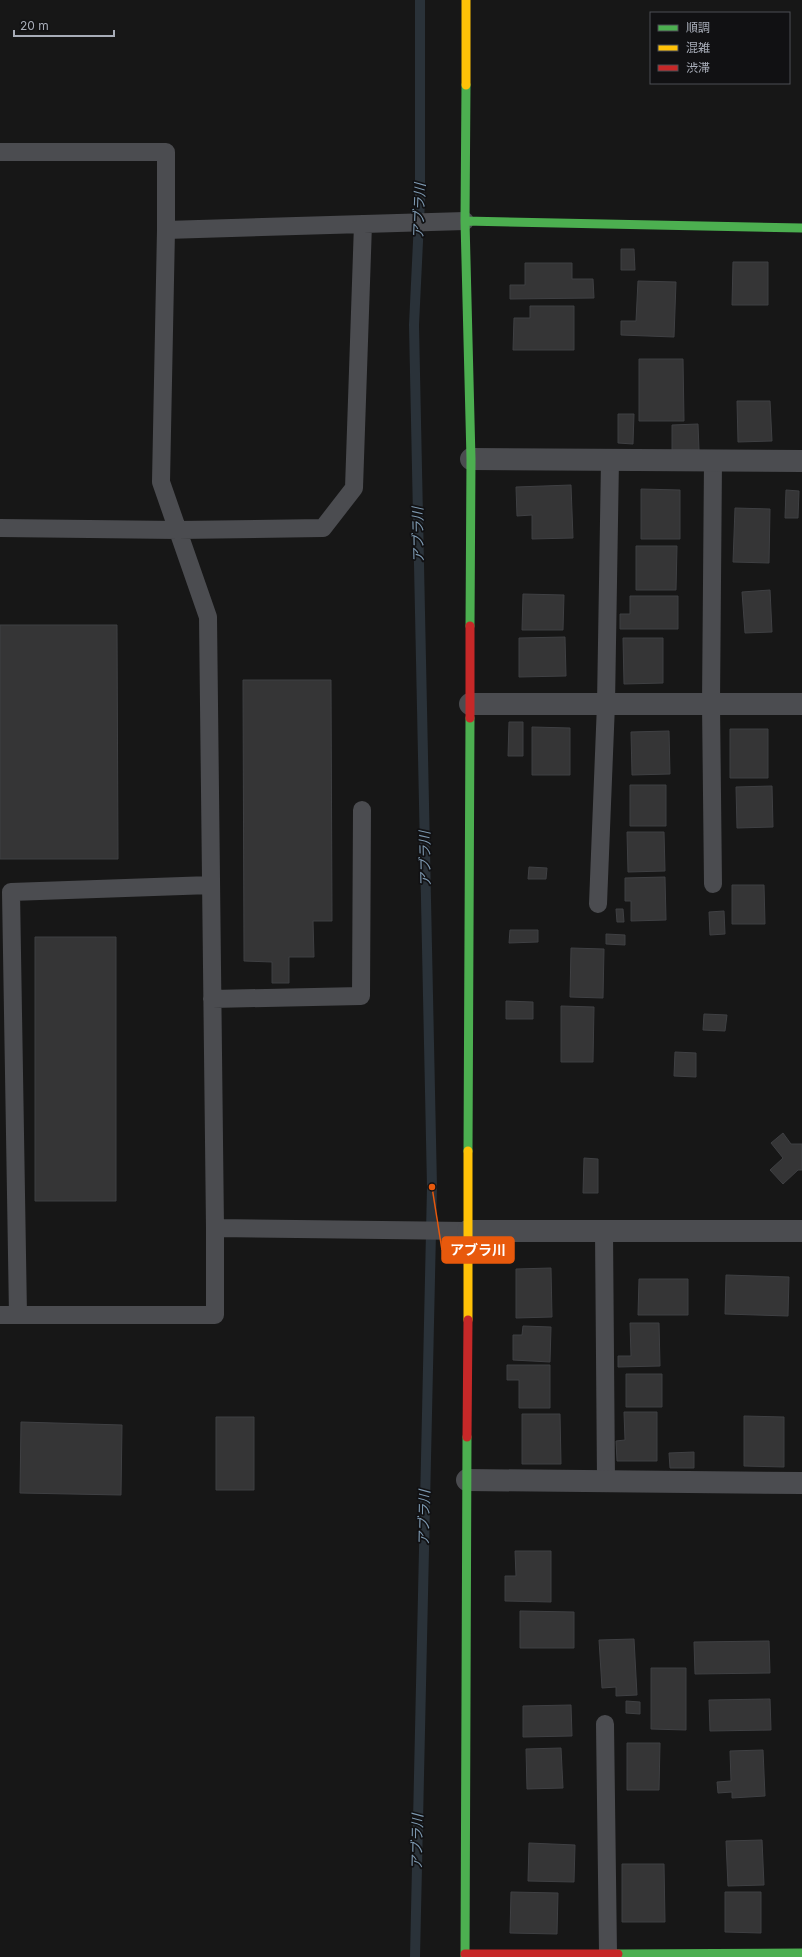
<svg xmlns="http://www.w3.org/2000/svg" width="802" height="1957" viewBox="0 0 802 1957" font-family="Inter,'Noto Sans JP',sans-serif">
	<rect width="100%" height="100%" fill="#171717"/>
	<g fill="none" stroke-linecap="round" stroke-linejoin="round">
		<path stroke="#2a3239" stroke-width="10" d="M 415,1957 L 432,1187 L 414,325 L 420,200 L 420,0"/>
	</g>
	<path fill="#353536" stroke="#3f4043" d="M 621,249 L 634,249 L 635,270 L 621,270 Z
		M 733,262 L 768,262 L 768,305 L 732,305 Z
		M 525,263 L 572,263 L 572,279 L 593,279 L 594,298 L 510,299 L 510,285 L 525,285 Z
		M 638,281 L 676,282 L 674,337 L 621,335 L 621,321 L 636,321 Z
		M 530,306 L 574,306 L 574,350 L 513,350 L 514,318 L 530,318 Z
		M 639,359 L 683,359 L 684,421 L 639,421 Z
		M 737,401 L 770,401 L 772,441 L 738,442 Z
		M 618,414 L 634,414 L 633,444 L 618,443 Z
		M 698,424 L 699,450 L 672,450 L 672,425 Z
		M 571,485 L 573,538 L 532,539 L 532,515 L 517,516 L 516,487 Z
		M 641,489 L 680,490 L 680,539 L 641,539 Z
		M 786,490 L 799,491 L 798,518 L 785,518 Z
		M 735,508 L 770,509 L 769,563 L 733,562 Z
		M 636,546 L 677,546 L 676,590 L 636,590 Z
		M 770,590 L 772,632 L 745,633 L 742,592 Z
		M 523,594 L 564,595 L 563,630 L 522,630 Z
		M 630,596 L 678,596 L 678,629 L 620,629 L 620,614 L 630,614 Z
		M 0,625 L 117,625 L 118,859 L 0,859 Z
		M 565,637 L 566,676 L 519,677 L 519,638 Z
		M 623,638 L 663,638 L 663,683 L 624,684 Z
		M 243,680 L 331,680 L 332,921 L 313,921 L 314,957 L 289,957 L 289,983 L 272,983 L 272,962 L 244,961 Z
		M 509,722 L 523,722 L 523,756 L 508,756 Z
		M 532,727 L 570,728 L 570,775 L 532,775 Z
		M 730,729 L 768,729 L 768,778 L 730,778 Z
		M 669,731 L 670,774 L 632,775 L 631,732 Z
		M 630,785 L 666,785 L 666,826 L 630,826 Z
		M 772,786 L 773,827 L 737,828 L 736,787 Z
		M 627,832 L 664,832 L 665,871 L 628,872 Z
		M 529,867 L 547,868 L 546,879 L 528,879 Z
		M 665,877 L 666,920 L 631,921 L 631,901 L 625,901 L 625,878 Z
		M 732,885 L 764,885 L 765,924 L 732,924 Z
		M 616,909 L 623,909 L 624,922 L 617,922 Z
		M 724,911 L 725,934 L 710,935 L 709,912 Z
		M 510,930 L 538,930 L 538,942 L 509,943 Z
		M 606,934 L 625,935 L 625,945 L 606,944 Z
		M 35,937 L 116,937 L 116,1201 L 35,1201 Z
		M 571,948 L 604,949 L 603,998 L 570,997 Z
		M 506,1001 L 533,1002 L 533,1019 L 506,1019 Z
		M 561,1006 L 594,1007 L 593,1062 L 561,1062 Z
		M 704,1014 L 727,1015 L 725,1031 L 703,1030 Z
		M 675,1052 L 696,1053 L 696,1077 L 674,1076 Z
		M 783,1133 L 791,1144 L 802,1144 L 802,1170 L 798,1170 L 783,1184 L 770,1170 L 783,1158 L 771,1143 Z
		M 584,1158 L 598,1159 L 598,1193 L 583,1193 Z
		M 551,1268 L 552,1317 L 516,1318 L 516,1269 Z
		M 726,1275 L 789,1277 L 788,1316 L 725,1314 Z
		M 639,1279 L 688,1279 L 688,1315 L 638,1315 Z
		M 630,1323 L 659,1323 L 660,1366 L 618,1367 L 618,1356 L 631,1356 Z
		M 523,1326 L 551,1327 L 550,1362 L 513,1360 L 513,1335 L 522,1335 Z
		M 507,1365 L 550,1365 L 550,1408 L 519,1408 L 519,1380 L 507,1380 Z
		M 626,1374 L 662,1374 L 662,1407 L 626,1407 Z
		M 624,1412 L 657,1412 L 657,1461 L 617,1461 L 616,1441 L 625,1440 Z
		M 522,1414 L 560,1414 L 561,1464 L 522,1464 Z
		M 744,1416 L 784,1417 L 784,1467 L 744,1466 Z
		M 216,1417 L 254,1417 L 254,1490 L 216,1490 Z
		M 21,1422 L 122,1425 L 121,1495 L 20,1493 Z
		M 694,1452 L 694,1468 L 670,1468 L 669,1453 Z
		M 515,1551 L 551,1551 L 551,1602 L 505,1601 L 505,1576 L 516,1576 Z
		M 520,1611 L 574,1612 L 574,1648 L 520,1648 Z
		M 634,1639 L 637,1695 L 616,1696 L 616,1687 L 602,1688 L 599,1640 Z
		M 769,1641 L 770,1673 L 695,1674 L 694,1642 Z
		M 651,1668 L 686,1668 L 686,1730 L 651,1729 Z
		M 770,1699 L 771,1730 L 710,1731 L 709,1700 Z
		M 626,1701 L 640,1702 L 640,1714 L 626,1713 Z
		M 571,1705 L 572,1736 L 523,1737 L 523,1706 Z
		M 627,1743 L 660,1743 L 659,1790 L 627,1790 Z
		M 561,1748 L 563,1788 L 527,1789 L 526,1749 Z
		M 763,1750 L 765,1796 L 732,1798 L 732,1792 L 718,1793 L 717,1782 L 731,1781 L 730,1751 Z
		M 762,1840 L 764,1885 L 728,1886 L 726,1841 Z
		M 529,1843 L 575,1845 L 574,1882 L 528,1881 Z
		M 622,1864 L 664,1864 L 665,1922 L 622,1922 Z
		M 511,1892 L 558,1893 L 557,1934 L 510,1933 Z
		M 725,1892 L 761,1892 L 761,1933 L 725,1932 Z"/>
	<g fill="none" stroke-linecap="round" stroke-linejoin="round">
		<path stroke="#4b4c50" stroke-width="18" d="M 0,152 L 166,152 L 166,230 L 465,221
			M 166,230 L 161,482 L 208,617 L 215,1228
			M 0,528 L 178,530 L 323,528 L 354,488 L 363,224
			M 713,884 L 711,704 L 713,461
			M 598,904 L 606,704 L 610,460
			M 212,999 L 361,996 L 362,810
			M 604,1231 L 606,1481
			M 0,1315 L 215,1315 L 215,1228 L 468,1231
			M 18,1315 L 11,892 L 211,885
			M 605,1724 L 608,1953"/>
		<path stroke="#4b4c50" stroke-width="22" d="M 471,459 L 802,461
			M 470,704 L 802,704
			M 468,1231 L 802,1231
			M 467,1480 L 802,1483"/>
		<path stroke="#4caf50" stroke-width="9" d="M 466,85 L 465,221 L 471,459 L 470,626
			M 465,221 L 802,228
			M 468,1151 L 470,718
			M 618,1954 L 802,1953
			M 465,1957 L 467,1437"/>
		<path stroke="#ffc107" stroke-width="9" d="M 466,85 L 466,0
			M 468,1320 L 468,1151"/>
		<path stroke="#c62828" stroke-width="9" d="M 470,718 L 470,626
			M 467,1437 L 468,1320
			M 465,1954 L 618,1954"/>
	</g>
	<g text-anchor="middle" stroke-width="3.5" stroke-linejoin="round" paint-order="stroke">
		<g font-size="14" font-style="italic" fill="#7f9bb3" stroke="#111113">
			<text transform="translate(419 211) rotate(-88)" y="5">アブラ川</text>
			<text transform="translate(418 535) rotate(-91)" y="5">アブラ川</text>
			<text transform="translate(425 859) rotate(-91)" y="5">アブラ川</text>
			<text transform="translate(424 1518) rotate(-89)" y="5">アブラ川</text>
			<text transform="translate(417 1842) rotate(-89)" y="5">アブラ川</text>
		</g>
	</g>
	<path fill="none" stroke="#e8590c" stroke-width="1.5" d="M432 1187L442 1250"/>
	<circle fill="#e8590c" stroke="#111113" stroke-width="1.5" cx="432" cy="1187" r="4"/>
	<rect fill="#e8590c" stroke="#e8590c" stroke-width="1.5" x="442" y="1237" width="72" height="26" rx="4"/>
	<g font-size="14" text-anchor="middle" font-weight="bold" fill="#fff">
		<text x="478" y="1255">アブラ川</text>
	</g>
	<rect x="650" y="12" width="140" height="72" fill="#111113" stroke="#4d4f55"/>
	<rect x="658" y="25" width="20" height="6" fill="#4caf50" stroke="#4d4f55"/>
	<text x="686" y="32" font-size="12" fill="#a8adb8">順調</text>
	<rect x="658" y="45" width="20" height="6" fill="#ffc107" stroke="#4d4f55"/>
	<text x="686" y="52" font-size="12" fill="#a8adb8">混雑</text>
	<rect x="658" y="65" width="20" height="6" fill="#c62828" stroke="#4d4f55"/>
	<text x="686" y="72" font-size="12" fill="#a8adb8">渋滞</text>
	<path d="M14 30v6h100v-6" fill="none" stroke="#a8adb8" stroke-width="2"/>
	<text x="20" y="30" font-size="12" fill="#a8adb8" stroke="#111113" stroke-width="3" paint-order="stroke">20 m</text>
</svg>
